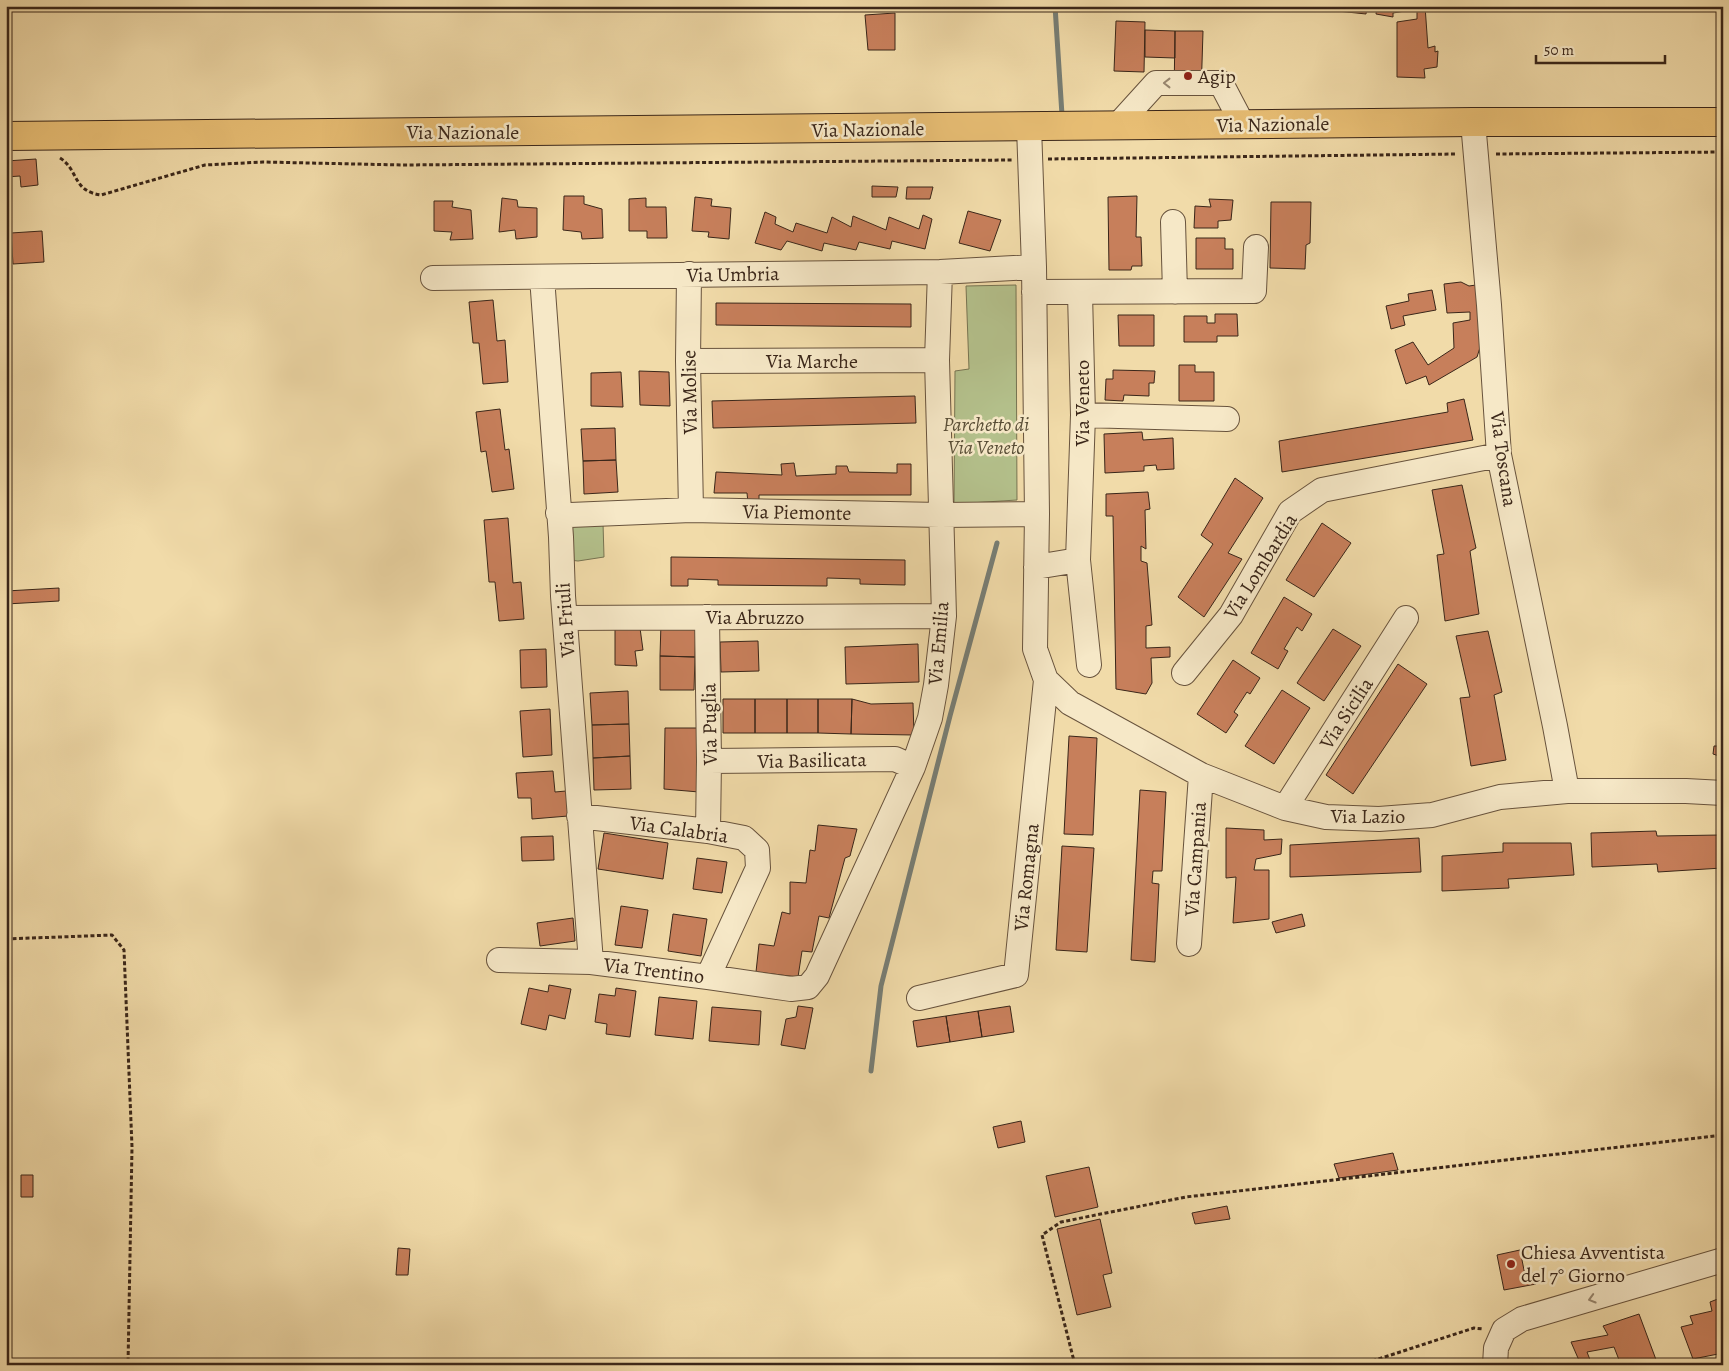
<svg xmlns="http://www.w3.org/2000/svg" width="1729" height="1371" viewBox="0 0 1729 1371" font-family="Alegreya,serif">
	<rect width="100%" height="100%" fill="#f1dba9"/>
	<filter id="stains"><feTurbulence type="fractalNoise" baseFrequency=".004" numOctaves="4"/><feColorMatrix values="0 0 0 0 .2 0 0 0 0 .09 0 0 0 0 .02 0 0 0 .5 -.17"/></filter>
	<radialGradient id="worn" r=".72"><stop offset=".6" stop-color="#630" stop-opacity="0"/><stop offset="1" stop-color="#630" stop-opacity=".3"/></radialGradient>
	<path fill="#b4c18c" stroke="#777452" d="M 1016,285 L 1017,500 L 954,504 L 955,371 L 969,369 L 966,286 Z
		M 603,523 L 604,557 L 578,561 L 569,560 L 567,525 Z"/>
	<g fill="none" stroke-linecap="round" stroke-linejoin="round">
		<path stroke="#777e75" stroke-width="5" d="M 1055,6 L 1062,115
			M 871,1071 L 881,986 L 950,716 L 997,543"/>
	</g>
	<path fill="#c77f5b" stroke="#3a2619" d="M 1328,6 L 1367,6 L 1366,14 L 1328,10 Z
		M 1377,6 L 1405,6 L 1405,11 L 1393,13 L 1393,17 L 1376,14 Z
		M 1417,6 L 1425,6 L 1428,48 L 1435,46 L 1435,52 L 1438,51 L 1437,67 L 1424,69 L 1425,78 L 1397,77 L 1397,22 L 1417,19 Z
		M 895,13 L 895,50 L 868,50 L 865,15 Z
		M 1116,21 L 1145,22 L 1144,72 L 1114,71 Z
		M 1145,30 L 1175,31 L 1175,58 L 1145,57 Z
		M 1175,31 L 1203,31 L 1201,95 L 1174,95 Z
		M 36,159 L 38,185 L 21,187 L 20,176 L 6,177 L 6,161 Z
		M 872,186 L 898,187 L 896,197 L 872,197 Z
		M 907,187 L 933,187 L 930,199 L 906,199 Z
		M 564,196 L 584,196 L 584,204 L 602,209 L 603,238 L 582,239 L 581,232 L 563,230 Z
		M 1137,196 L 1136,237 L 1141,237 L 1142,266 L 1132,266 L 1131,270 L 1109,270 L 1108,197 Z
		M 695,197 L 712,199 L 711,206 L 731,208 L 729,239 L 708,237 L 709,232 L 692,231 Z
		M 502,198 L 517,200 L 518,207 L 537,208 L 537,237 L 516,239 L 515,230 L 499,232 Z
		M 646,198 L 646,207 L 666,207 L 667,238 L 647,238 L 647,231 L 629,231 L 629,199 Z
		M 1209,199 L 1233,200 L 1231,220 L 1218,221 L 1218,228 L 1194,228 L 1195,206 L 1211,207 Z
		M 434,201 L 453,201 L 452,207 L 471,210 L 473,239 L 450,240 L 452,232 L 434,231 Z
		M 1271,202 L 1311,202 L 1310,243 L 1306,245 L 1305,269 L 1270,268 Z
		M 968,211 L 1001,220 L 990,251 L 959,243 Z
		M 765,212 L 776,217 L 775,224 L 793,232 L 796,223 L 827,233 L 832,217 L 851,227 L 853,216 L 886,230 L 889,217 L 919,229 L 923,215 L 932,219 L 925,249 L 892,241 L 890,249 L 859,242 L 856,250 L 824,243 L 822,251 L 787,241 L 781,250 L 755,243 Z
		M 42,231 L 44,262 L 13,264 L 11,233 Z
		M 1196,238 L 1225,238 L 1225,249 L 1233,249 L 1233,269 L 1196,269 Z
		M 1461,282 L 1469,286 L 1476,285 L 1483,338 L 1477,357 L 1429,385 L 1426,376 L 1406,384 L 1395,350 L 1413,342 L 1428,365 L 1454,348 L 1453,323 L 1470,320 L 1470,312 L 1447,313 L 1444,284 Z
		M 1432,290 L 1436,310 L 1403,316 L 1405,325 L 1391,329 L 1386,306 L 1409,301 L 1408,294 Z
		M 493,300 L 497,341 L 505,340 L 508,382 L 483,384 L 479,343 L 473,343 L 469,302 Z
		M 716,303 L 911,304 L 911,327 L 716,325 Z
		M 1215,314 L 1237,314 L 1238,336 L 1217,336 L 1217,342 L 1184,342 L 1184,316 L 1207,316 L 1207,323 L 1215,323 Z
		M 1118,315 L 1154,315 L 1154,346 L 1119,346 Z
		M 1179,365 L 1195,365 L 1195,372 L 1214,372 L 1214,401 L 1179,401 Z
		M 1113,370 L 1155,371 L 1154,383 L 1149,383 L 1149,396 L 1124,395 L 1123,401 L 1105,400 L 1106,379 L 1113,379 Z
		M 639,371 L 669,372 L 670,406 L 640,405 Z
		M 621,372 L 623,407 L 591,406 L 591,373 Z
		M 915,396 L 916,423 L 713,428 L 712,401 Z
		M 1464,399 L 1473,440 L 1282,472 L 1279,441 L 1448,412 L 1447,403 Z
		M 500,409 L 505,450 L 509,449 L 514,489 L 492,492 L 486,451 L 481,452 L 476,412 Z
		M 615,428 L 616,460 L 583,461 L 581,429 Z
		M 1142,432 L 1143,440 L 1173,438 L 1174,469 L 1157,470 L 1156,465 L 1144,466 L 1144,471 L 1105,473 L 1104,434 Z
		M 616,460 L 618,492 L 584,494 L 583,461 Z
		M 794,463 L 796,476 L 836,474 L 836,466 L 847,466 L 849,472 L 897,473 L 897,464 L 911,464 L 911,495 L 759,495 L 759,503 L 748,503 L 747,493 L 714,493 L 716,472 L 782,475 L 781,464 Z
		M 1235,478 L 1263,498 L 1228,553 L 1242,559 L 1204,617 L 1178,597 L 1213,544 L 1201,535 Z
		M 1462,485 L 1476,548 L 1470,551 L 1479,614 L 1445,621 L 1437,555 L 1444,554 L 1432,490 Z
		M 1148,492 L 1150,509 L 1145,510 L 1146,549 L 1141,546 L 1141,561 L 1147,563 L 1152,625 L 1146,626 L 1146,648 L 1170,647 L 1170,657 L 1151,658 L 1152,683 L 1146,694 L 1116,689 L 1113,516 L 1106,516 L 1106,494 Z
		M 508,518 L 513,583 L 521,582 L 524,619 L 499,621 L 495,582 L 489,582 L 484,520 Z
		M 1322,523 L 1351,543 L 1314,597 L 1286,580 Z
		M 671,557 L 905,560 L 905,585 L 860,584 L 860,579 L 827,578 L 827,586 L 718,585 L 718,580 L 688,579 L 688,586 L 671,586 Z
		M 59,588 L 59,601 L 6,604 L 6,591 Z
		M 1284,597 L 1312,614 L 1302,631 L 1297,627 L 1284,649 L 1288,651 L 1278,669 L 1251,653 Z
		M 661,623 L 696,624 L 695,657 L 660,656 Z
		M 615,628 L 640,628 L 643,650 L 635,651 L 637,666 L 615,665 Z
		M 1333,629 L 1361,646 L 1324,701 L 1297,683 Z
		M 1488,631 L 1502,692 L 1494,695 L 1506,760 L 1471,766 L 1460,698 L 1470,697 L 1456,636 Z
		M 758,641 L 759,671 L 721,672 L 720,642 Z
		M 918,644 L 919,682 L 846,684 L 845,647 Z
		M 546,649 L 547,687 L 521,688 L 520,650 Z
		M 660,656 L 695,657 L 694,690 L 660,690 Z
		M 1233,660 L 1260,678 L 1250,694 L 1247,692 L 1234,712 L 1238,715 L 1226,733 L 1197,714 Z
		M 1398,664 L 1427,684 L 1353,794 L 1326,775 Z
		M 1282,690 L 1310,708 L 1274,764 L 1245,746 Z
		M 628,691 L 629,724 L 592,725 L 590,693 Z
		M 723,699 L 755,699 L 755,733 L 723,733 Z
		M 755,699 L 787,699 L 787,733 L 755,733 Z
		M 787,699 L 818,699 L 818,733 L 787,733 Z
		M 818,699 L 852,699 L 851,734 L 818,733 Z
		M 852,699 L 871,704 L 913,703 L 914,735 L 851,734 Z
		M 550,709 L 552,755 L 523,757 L 520,711 Z
		M 629,724 L 630,756 L 593,758 L 592,725 Z
		M 665,728 L 700,728 L 699,792 L 664,789 Z
		M 1069,736 L 1097,738 L 1093,835 L 1064,834 Z
		M 1714,746 L 1723,746 L 1723,764 L 1721,764 L 1722,757 L 1713,754 Z
		M 630,756 L 631,789 L 594,790 L 593,758 Z
		M 553,771 L 555,792 L 566,791 L 568,816 L 532,819 L 531,798 L 518,798 L 516,773 Z
		M 1140,790 L 1166,792 L 1162,871 L 1153,871 L 1152,883 L 1159,884 L 1155,962 L 1131,960 Z
		M 818,825 L 857,829 L 850,856 L 845,858 L 829,918 L 819,916 L 812,952 L 802,951 L 798,977 L 756,972 L 759,944 L 774,946 L 782,912 L 790,914 L 790,882 L 806,883 L 810,850 L 815,851 Z
		M 1719,827 L 1723,827 L 1722,868 L 1658,872 L 1657,864 L 1592,867 L 1591,833 L 1656,831 L 1657,836 L 1720,835 Z
		M 1226,828 L 1264,830 L 1264,840 L 1282,839 L 1281,854 L 1256,859 L 1254,870 L 1269,870 L 1269,919 L 1233,923 L 1236,877 L 1226,878 Z
		M 604,833 L 668,843 L 663,879 L 598,869 Z
		M 553,836 L 554,860 L 522,861 L 521,837 Z
		M 1419,838 L 1421,872 L 1290,877 L 1290,845 Z
		M 1503,843 L 1571,843 L 1574,875 L 1508,879 L 1509,888 L 1442,891 L 1442,856 L 1503,852 Z
		M 1062,846 L 1094,848 L 1087,952 L 1056,950 Z
		M 697,858 L 727,862 L 722,893 L 693,889 Z
		M 621,906 L 648,910 L 642,948 L 615,945 Z
		M 673,914 L 707,919 L 701,956 L 668,951 Z
		M 1302,914 L 1305,926 L 1276,933 L 1272,922 Z
		M 573,918 L 575,941 L 540,946 L 537,923 Z
		M 549,985 L 571,989 L 565,1019 L 549,1015 L 546,1030 L 521,1024 L 529,988 L 548,992 Z
		M 616,988 L 636,991 L 630,1037 L 606,1034 L 607,1024 L 595,1022 L 599,994 L 615,996 Z
		M 659,997 L 697,1001 L 693,1039 L 655,1035 Z
		M 798,1006 L 813,1008 L 805,1049 L 781,1045 L 786,1019 L 796,1017 Z
		M 1010,1006 L 1014,1032 L 982,1037 L 978,1011 Z
		M 712,1007 L 761,1011 L 759,1045 L 709,1041 Z
		M 978,1011 L 982,1037 L 950,1042 L 946,1016 Z
		M 946,1016 L 950,1042 L 917,1047 L 913,1021 Z
		M 1021,1121 L 1025,1142 L 998,1148 L 993,1127 Z
		M 1393,1153 L 1398,1170 L 1339,1178 L 1334,1164 Z
		M 1089,1167 L 1098,1207 L 1055,1217 L 1046,1176 Z
		M 21,1175 L 33,1175 L 33,1197 L 21,1197 Z
		M 1227,1206 L 1230,1219 L 1195,1224 L 1192,1213 Z
		M 1100,1219 L 1112,1273 L 1103,1275 L 1111,1307 L 1077,1315 L 1057,1229 Z
		M 398,1248 L 410,1249 L 408,1275 L 396,1275 Z
		M 1520,1250 L 1525,1275 L 1533,1273 L 1536,1284 L 1504,1290 L 1497,1255 Z
		M 1723,1297 L 1723,1329 L 1720,1330 L 1723,1339 L 1723,1353 L 1693,1359 L 1681,1327 L 1693,1324 L 1690,1316 L 1712,1311 L 1710,1302 Z
		M 1639,1314 L 1658,1365 L 1621,1365 L 1614,1347 L 1587,1352 L 1592,1365 L 1581,1365 L 1571,1342 L 1608,1335 L 1603,1326 Z"/>
	<g fill="none" stroke-linecap="round" stroke-linejoin="round">
		<g stroke="#68533d" stroke-width="26">
			<path id="minor" d="M 1473,122 L 1489,305 L 1499,455 L 1555,726 L 1567,791
				M 1117,126 L 1156,83 L 1221,83 L 1243,125
				M 1173,222 L 1175,292
				M 689,274 L 688,361 L 691,510
				M 542,277 L 561,537 L 563,596 L 591,962
				M 433,278 L 940,272 L 1034,267
				M 1034,292 L 1254,291 L 1256,247
				M 688,361 L 937,360
				M 1083,415 L 1227,419
				M 558,513 L 570,515 L 691,510 L 940,515 L 1037,514
				M 1078,560 L 1089,665
				M 1036,567 L 1078,560 L 1083,415 L 1080,293
				M 707,617 L 709,761 L 708,831
				M 566,618 L 944,616
				M 1184,673 L 1231,615 L 1290,512 L 1322,490 L 1499,455
				M 1046,680 L 1070,703 L 1201,775 L 1285,808 L 1326,817 L 1379,819 L 1432,815 L 1500,797 L 1567,791 L 1686,791 L 1723,793
				M 709,761 L 895,759 L 913,767
				M 1285,808 L 1406,618
				M 579,816 L 708,831 L 744,838 L 757,850 L 758,868 L 708,977
				M 1189,944 L 1201,775
				M 499,960 L 591,962 L 708,977 L 791,989 L 808,987 L 817,976 L 913,767 L 930,718 L 936,685 L 944,616 L 937,360 L 940,272
				M 919,998 L 1016,975 L 1046,680 L 1035,649 L 1037,514 L 1034,267 L 1029,127
				M 1495,1365 L 1496,1348 L 1504,1330 L 1522,1319 L 1723,1260"/>
		</g>
		<g stroke="#3a2619" stroke-width="30">
			<path id="major" d="M 6,136 L 1473,122 L 1723,122"/>
		</g>
		<path stroke="#3a2619" stroke-width="3" stroke-dasharray="4 2.5" stroke-linecap="butt" d="M 1496,154 L 1723,152
			M 60,158 C 79,170 72,191 101,195 L 205,165 L 263,162 L 403,165 L 1012,160
			M 1048,159 L 1457,154
			M 6,939 L 112,935 L 124,950 L 132,1147 L 128,1365
			M 1075,1365 L 1042,1235 L 1061,1222 L 1186,1197 L 1723,1135
			M 1360,1365 L 1474,1328 L 1483,1329"/>
		<use href="#minor" stroke="#f6e8c7" stroke-width="24"/>
		<use href="#major" stroke="#e8be74" stroke-width="28"/>
	</g>
	<defs><path id="oneway-chevron" d="M-2-3.5L2.5 0L-2 3.5" fill="none" stroke-width="1.6" stroke-linecap="round" stroke-linejoin="round" transform="scale(1.25)"/></defs>
	<g stroke="#988770">
		<use href="#oneway-chevron" transform="translate(1167 83) rotate(180)"/>
		<use href="#oneway-chevron" transform="translate(1592 1299) rotate(164)"/>
	</g>
	<g fill="#8f2418" stroke="#f6e8c7" stroke-width="2">
		<circle cx="1188" cy="76" r="5"/>
		<circle cx="1511" cy="1264" r="5"/>
	</g>
	<g text-anchor="middle" stroke-width="5" stroke-linejoin="round" paint-order="stroke">
		<g font-size="20" fill="#3a2619" stroke="#f6e8c7" text-anchor="start">
			<text x="1198" y="83">Agip</text>
			<text x="1521" y="1259">Chiesa Avventista<tspan x="1521" dy="23">del 7° Giorno</tspan></text>
		</g>
		<g font-size="20" fill="#3a2619" stroke="#f6e8c7">
			<text transform="translate(1273 124) rotate(-1)" y="7">Via Nazionale</text>
			<text transform="translate(868 129) rotate(-1)" y="7">Via Nazionale</text>
			<text x="463" y="139">Via Nazionale</text>
			<text transform="translate(733 274) rotate(-1)" y="7">Via Umbria</text>
			<text x="812" y="368">Via Marche</text>
			<text transform="translate(689 392) rotate(-91)" y="7">Via Molise</text>
			<text transform="translate(1082 403) rotate(-90)" y="7">Via Veneto</text>
			<text transform="translate(1504 459) rotate(82)" y="7">Via Toscana</text>
			<text transform="translate(797 512) rotate(1)" y="7">Via Piemonte</text>
			<text transform="translate(1260 566) rotate(-58)" y="7">Via Lombardia</text>
			<text x="755" y="624">Via Abruzzo</text>
			<text transform="translate(565 620) rotate(-94)" y="7">Via Friuli</text>
			<text transform="translate(938 643) rotate(-85)" y="7">Via Emilia</text>
			<text transform="translate(1346 713) rotate(-57)" y="7">Via Sicilia</text>
			<text transform="translate(709 724) rotate(-91)" y="7">Via Puglia</text>
			<text transform="translate(812 760) rotate(-1)" y="7">Via Basilicata</text>
			<text x="1368" y="823">Via Lazio</text>
			<text transform="translate(679 829) rotate(8)" y="7">Via Calabria</text>
			<text transform="translate(1195 859) rotate(-86)" y="7">Via Campania</text>
			<text transform="translate(1026 877) rotate(-84)" y="7">Via Romagna</text>
			<text transform="translate(654 970) rotate(7)" y="7">Via Trentino</text>
		</g>
		<g font-size="20" font-style="italic" fill="#584d36" stroke="#f6e8c7">
			<text x="986" y="431">Parchetto di<tspan x="986" dy="23">Via Veneto</tspan></text>
		</g>
	</g>
	<rect width="1729" height="1371" fill="none" stroke="#f1dba9" stroke-width="25"/>
	<rect x="8" y="8" width="1714" height="1356" fill="none" stroke="#3a2619" stroke-width="2.5"/>
	<rect x="12" y="12" width="1704" height="1346" fill="none" stroke="#3a2619"/>
	<path d="M1536 55v8h129v-8" fill="none" stroke="#3a2619" stroke-width="2.5"/>
	<text x="1544" y="55" font-size="15" fill="#3a2619" stroke="#f6e8c7" stroke-width="4" paint-order="stroke">50 m</text>
	<rect width="100%" height="100%" filter="url(#stains)"/>
	<rect width="100%" height="100%" fill="url(#worn)"/>
</svg>
